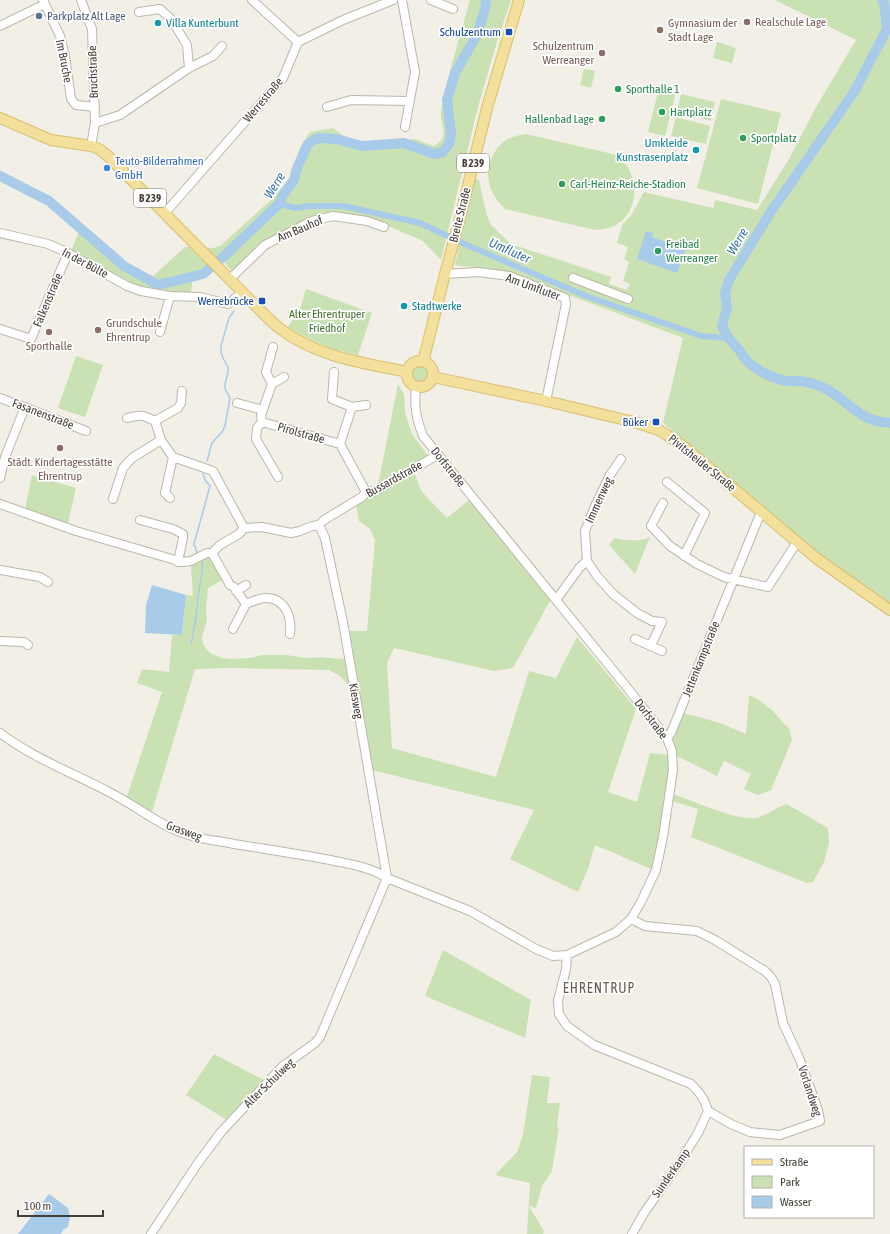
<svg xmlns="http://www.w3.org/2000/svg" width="890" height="1234" viewBox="0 0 890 1234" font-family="'Asap Condensed',sans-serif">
	<rect width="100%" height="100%" fill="#f2efe7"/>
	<path fill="#cae2b3" d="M 470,0 L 511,0 L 497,42 L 478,107 L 441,260 L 423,241 L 369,218 L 307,220 L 233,272 L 220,258 L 203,273 L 193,276 L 191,293 L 148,291 L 71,251 L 80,229 L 124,266 L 153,276 L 185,247 L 213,248 L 220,246 L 273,198 L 290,178 L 300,147 L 310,132 L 333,128 L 344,136 L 363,143 L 415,139 L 434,146 C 452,135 439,126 441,111 C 448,73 460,37 470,0 Z
		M 775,0 L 890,0 L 890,605 L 799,540 L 663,423 L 683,338 L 510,273 L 455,265 L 474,178 L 479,180 L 486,212 L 491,225 L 511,244 L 611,277 L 609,284 L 627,290 L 630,284 L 623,281 L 629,262 L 624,259 L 628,247 L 617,243 L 622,225 L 632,214 L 644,192 L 713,208 L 715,200 L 757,210 L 789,159 L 815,109 L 856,40 Z
		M 717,42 L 736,48 L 732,63 L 713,58 Z
		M 584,69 L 595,71 L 591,88 L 580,85 Z
		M 659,88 L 676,92 L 665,136 L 648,132 Z
		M 681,94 L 715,102 L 711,121 L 677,112 Z
		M 721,99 L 781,113 L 758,204 L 697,188 Z
		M 676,117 L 710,126 L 706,144 L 671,136 Z
		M 526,134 L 617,155 C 620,159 625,163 628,167 C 638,185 637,210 619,223 C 612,228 604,229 595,230 L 505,209 C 490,194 483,177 492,157 C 496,149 501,142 508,139 C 514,136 520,135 526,134 Z
		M 306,289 L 372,313 L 358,355 C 333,350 310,341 288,327 L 301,306 Z
		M 76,356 L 103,365 L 85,417 L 58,408 Z
		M412 374a8 8 0 1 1 16 0a8 8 0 1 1-16 0Z
		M 398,384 L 404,394 L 405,413 L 412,434 L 429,457 L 378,485 Z
		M 414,472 L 422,492 L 447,518 L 470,499 L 551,599 L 513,668 L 494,671 L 394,648 L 387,663 L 392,748 L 496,777 L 529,671 L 556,678 L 577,637 L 636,709 L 608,792 L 637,802 L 650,753 L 669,755 L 669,772 L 655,861 L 651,869 L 595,845 L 588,869 L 578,892 L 510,859 L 534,810 L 372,770 L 348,631 L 367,631 L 375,540 L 370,529 L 359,521 L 356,504 Z
		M 32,475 L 76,488 L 68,523 L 25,509 Z
		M 650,537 L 635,574 L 609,545 L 614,538 C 627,541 638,542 650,537 Z
		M 209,558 L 212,559 L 224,579 L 208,588 L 206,608 L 207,620 L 202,637 L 203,644 L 207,650 L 212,654 L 223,658 L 232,659 L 249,658 L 263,655 L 286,655 L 307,658 L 322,657 L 338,659 L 347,658 L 353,691 L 341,677 L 329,670 L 230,668 L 195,669 L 151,815 L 126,799 L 162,692 L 137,683 L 142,669 L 169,672 L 172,635 L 182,635 L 186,595 L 193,596 L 191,566 L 205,559 Z
		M 749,695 L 759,700 L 773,711 L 790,730 L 792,740 L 771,790 L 758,795 L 744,789 L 751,774 L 724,761 L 717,776 L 677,756 L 671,737 L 681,713 L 703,718 L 722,724 L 746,734 Z
		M 673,794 C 693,801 737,821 756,818 C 768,815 776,807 787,804 L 828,828 L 829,843 L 824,862 L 813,882 L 807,883 L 691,837 L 698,809 L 672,801 Z
		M 443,950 L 531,1000 L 525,1038 L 425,996 Z
		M 214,1054 L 262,1079 L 263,1082 L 227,1120 L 186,1095 Z
		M 532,1075 L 550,1077 L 547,1103 L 560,1103 L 557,1127 L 559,1128 L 552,1171 L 542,1186 L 536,1208 L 529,1206 L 544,1231 L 543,1234 L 527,1234 L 530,1183 L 495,1175 L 517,1152 L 523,1135 Z"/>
	<path fill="#a8cbe9" d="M 646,231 L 653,233 L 652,237 L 686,249 L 677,273 L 637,259 Z
		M 152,585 L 186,595 L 182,635 L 145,633 L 146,605 Z
		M 49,1194 L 68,1208 L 70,1217 L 68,1227 L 63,1230 L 61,1234 L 18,1234 Z"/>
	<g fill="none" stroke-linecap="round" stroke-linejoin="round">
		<path stroke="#a8cbe9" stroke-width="1.5" d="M 207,461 L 212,443 L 222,432 L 225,426 L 230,398 L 225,389 L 225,384 L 228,372 L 228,367 L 223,358 L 221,352 L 221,346 L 229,318 L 234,311
			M 197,552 L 194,544 L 210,486 L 205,480 L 203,474
			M 191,644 C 192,639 194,634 194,628 C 197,616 197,603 199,590 C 200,580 204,572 202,562"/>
		<path stroke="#a8cbe9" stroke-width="6" d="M 279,204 L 296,208 L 310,206 L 343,206 L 420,223 L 469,246 L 586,296 L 701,336 L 727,338"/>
		<path stroke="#a8cbe9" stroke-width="10" d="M 882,0 L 884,2 L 887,29 L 854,92 L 770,213 L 729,280 L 725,293 L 727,308 L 722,326 C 727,338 731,341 740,351 C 742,354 744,358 747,361 C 756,370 775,380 787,381 C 793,382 800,380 806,382 C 812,383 820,386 826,389 C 852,403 857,421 890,423
			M 0,176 L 49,201 L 124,266 L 158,285 L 203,274 L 223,257 L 279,204 L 283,195 L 294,180 L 297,168 L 308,144 L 315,139 L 321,138 L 336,139 L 362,146 L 404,143 L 434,154 L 443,152 L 450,142 L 451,133 L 447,100 L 455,73 L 477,35 L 485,9 L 486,0"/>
		<g stroke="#bcb7aa" stroke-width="10">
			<path id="minor" d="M 43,0 L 60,36 L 65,56 L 71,99 L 76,105 L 95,107
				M 81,0 L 92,29 L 95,123 L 91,146
				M 252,0 L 298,42
				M 402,0 L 415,72 L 405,127
				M 431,0 L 453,9
				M 139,12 L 160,9 L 171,19 L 187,45 L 189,68
				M 0,26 L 45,4
				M 327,107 L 351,100 L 409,101
				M 95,123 L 120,115 L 189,68 L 213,56 L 222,46
				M 165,213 L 283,78 L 298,42 L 343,20 L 393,0
				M 0,233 L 48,244 L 68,253 L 127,286 L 141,291 L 170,296 L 200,297 L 228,304 L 239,295 L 241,292
				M 445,274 L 479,272 L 509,276 L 565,298 L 566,304 L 546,401
				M 573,278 L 628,299
				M 229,280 L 265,245 L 312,221 L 333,216 L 367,221 L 384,227
				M 0,329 L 31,339 L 68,253
				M 160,332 L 170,296
				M 334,372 L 332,399 L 352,407 L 366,405
				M 272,384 L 284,377
				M 0,398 L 86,431
				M 237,403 L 263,410
				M 127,418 C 141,414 143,415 155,421 L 161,440 L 173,457 L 213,471 L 244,528
				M 155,421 L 178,408 L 181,403 L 182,391
				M 262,422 L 261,415 L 272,384 L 266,372 L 273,347
				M 340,444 L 352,407
				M 621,459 L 610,475 L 596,504 L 585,531 L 587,561 L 597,576 L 613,594 L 637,613 L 652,621 L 662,622 L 651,645
				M 278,477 L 256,439 L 257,428 L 262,422 L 340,444 L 366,492
				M 0,478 L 5,457 L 25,407
				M 667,482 L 705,513 L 684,556
				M 170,498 L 165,493 L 173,457
				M 113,499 L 123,468 L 132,458 L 161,440
				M 663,503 L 651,526 L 670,546 L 697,564 L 724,577 L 768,587 L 797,542
				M 0,504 L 76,531 L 182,562 L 191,561 L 207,553 L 212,553 L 220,545 L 239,534 L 244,528 L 262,527 L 291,533 L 300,531 L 312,526 L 319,525 L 324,520 L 362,497 L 366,492 L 375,491 L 434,457 L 437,453
				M 140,520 L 173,529 L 183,534 L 183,538 L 178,562
				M 319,525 L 325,538 L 343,622 L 387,878
				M 212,553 L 230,585 L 234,587 L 246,604 L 233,629
				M 0,570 L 40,577 L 48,582
				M 236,591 L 246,585
				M 556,600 L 580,567 L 587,561
				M 246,604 C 252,602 261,597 267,598 C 286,599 292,618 290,634
				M 635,639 L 662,651
				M 0,641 L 24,642 L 28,645
				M 0,733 C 33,758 73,773 109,792 C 137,806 162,828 192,836 C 206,840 220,841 234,844 C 266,849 298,854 330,860 C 349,864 371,867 387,878 L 470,911 L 536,949 L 553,956 L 567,955 L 616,932 L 631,919 L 641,902 L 656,870 L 663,837 L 673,770 L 672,751 L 667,738 L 625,685 L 423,436 C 416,418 414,406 416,387
				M 667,738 L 671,733 L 759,517 L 762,512
				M 567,955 L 566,969 L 558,1001 L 559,1014 L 567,1026 L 594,1045 L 691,1084 C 700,1093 704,1098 708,1111 L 731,1124 L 750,1132 L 780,1135 L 820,1121 L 818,1110 L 800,1060 L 783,1023 L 775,984 L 771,977 L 765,971 L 715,940 L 697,931 L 645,926 L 631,919
				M 151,1234 L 198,1163 L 221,1132 L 283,1066 L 315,1043 L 320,1037 L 387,878
				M 632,1234 L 644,1213 L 682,1159 L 698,1133 L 708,1111"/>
		</g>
		<g stroke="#d8be6e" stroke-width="12">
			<path id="major" d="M 0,118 L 51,140 L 91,146 L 99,149 L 108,156 L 259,309 C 266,316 273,324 282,330 C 318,357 364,363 407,372
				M407 374a13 13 0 1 1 26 0a13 13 0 1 1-26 0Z
				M 423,362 L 445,274 L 460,218 L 487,108 L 519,0
				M 433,377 L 546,401 L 634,422 L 659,430 L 667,435 L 688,450 L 816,558 L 890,610"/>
		</g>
		<use href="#minor" stroke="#fff" stroke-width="8"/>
		<use href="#major" stroke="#f4e09d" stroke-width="10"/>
	</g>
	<circle fill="#5c6f8a" stroke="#fff" stroke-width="1.5" cx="39" cy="16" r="4"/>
	<g fill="#8d6e63" stroke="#fff" stroke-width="1.5">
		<circle cx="747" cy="22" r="4"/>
		<circle cx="660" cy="30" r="4"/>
		<circle cx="602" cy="53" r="4"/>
		<circle cx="98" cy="330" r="4"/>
		<circle cx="49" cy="332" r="4"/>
		<circle cx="60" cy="448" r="4"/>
	</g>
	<g fill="#0f9aa8" stroke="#fff" stroke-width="1.5">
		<circle cx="158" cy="23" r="4"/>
		<circle cx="696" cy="150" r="4"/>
		<circle cx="404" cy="306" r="4"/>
	</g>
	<g fill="#1a4fb4" stroke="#fff" stroke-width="1.5">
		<rect x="505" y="28" width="8" height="8" rx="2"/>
		<rect x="258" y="297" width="8" height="8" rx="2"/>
		<rect x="652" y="418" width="8" height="8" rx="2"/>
	</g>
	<g fill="#2e9e5b" stroke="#fff" stroke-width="1.5">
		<circle cx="618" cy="89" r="4"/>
		<circle cx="662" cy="112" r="4"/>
		<circle cx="602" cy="119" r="4"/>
		<circle cx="743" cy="138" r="4"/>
		<circle cx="562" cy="184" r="4"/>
		<circle cx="658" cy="251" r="4"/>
	</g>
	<circle fill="#3f7fe0" stroke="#fff" stroke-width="1.5" cx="107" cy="168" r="4"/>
	<g text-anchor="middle" stroke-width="3.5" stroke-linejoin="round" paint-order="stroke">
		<g fill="#fff" stroke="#7c7972" stroke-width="1">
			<rect x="457" y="154" width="32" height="18" rx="3"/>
			<rect x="134" y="189" width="32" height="18" rx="3"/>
		</g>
		<g font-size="11" font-weight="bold" fill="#443f36">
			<text x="473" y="167">B 239</text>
			<text x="150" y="202">B 239</text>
		</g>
		<g font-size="12" fill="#4e5e75" stroke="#fff" text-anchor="start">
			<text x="47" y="20">Parkplatz Alt Lage</text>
		</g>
		<g font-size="12" fill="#785e54" stroke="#fff" text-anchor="start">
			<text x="755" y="26">Realschule Lage</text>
			<text x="668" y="27">Gymnasium der<tspan x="668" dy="14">Stadt Lage</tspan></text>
			<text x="594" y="50" text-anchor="end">Schulzentrum<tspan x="594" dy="14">Werreanger</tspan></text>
			<text x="106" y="327">Grundschule<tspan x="106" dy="14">Ehrentrup</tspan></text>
			<text x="49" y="350" text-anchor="middle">Sporthalle</text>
			<text x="60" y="466" text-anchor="middle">Städt. Kindertagesstätte<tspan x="60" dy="14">Ehrentrup</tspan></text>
		</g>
		<g font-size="12" fill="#0d838f" stroke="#fff" text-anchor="start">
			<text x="166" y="27">Villa Kunterbunt</text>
			<text x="688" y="147" text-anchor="end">Umkleide<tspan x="688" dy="14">Kunstrasenplatz</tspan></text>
			<text x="412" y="310">Stadtwerke</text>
		</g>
		<g font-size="12" fill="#164399" stroke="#fff" text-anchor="end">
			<text x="501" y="36">Schulzentrum</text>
			<text x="254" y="305">Werrebrücke</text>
			<text x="648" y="426">Büker</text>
		</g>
		<g font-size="12" fill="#443f36" stroke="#fff">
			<text transform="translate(64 61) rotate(79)" y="4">Im Bruche</text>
			<text transform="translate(93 72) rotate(-92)" y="4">Bruchstraße</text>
			<text transform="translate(263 100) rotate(-50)" y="4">Werrestraße</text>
			<text transform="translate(460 215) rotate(-76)" y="4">Breite Straße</text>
			<text transform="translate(300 229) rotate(-23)" y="4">Am Bauhof</text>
			<text transform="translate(85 263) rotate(28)" y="4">In der Bülte</text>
			<text transform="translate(533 287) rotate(20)" y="4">Am Umfluter</text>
			<text transform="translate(48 300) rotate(-67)" y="4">Falkenstraße</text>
			<text transform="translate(43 414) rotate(21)" y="4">Fasanenstraße</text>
			<text transform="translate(301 433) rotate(16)" y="4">Pirolstraße</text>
			<text transform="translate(702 463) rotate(39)" y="4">Pivitsheider Straße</text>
			<text transform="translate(448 467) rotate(51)" y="4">Dorfstraße</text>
			<text transform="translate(394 479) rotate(-29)" y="4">Bussardstraße</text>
			<text transform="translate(599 500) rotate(-65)" y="4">Immenweg</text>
			<text transform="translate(701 659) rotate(-68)" y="4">Jettenkampstraße</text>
			<text transform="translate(356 701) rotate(80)" y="4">Kiesweg</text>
			<text transform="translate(651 719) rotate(53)" y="4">Dorfstraße</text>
			<text transform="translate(184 831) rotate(20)" y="4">Grasweg</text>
			<text transform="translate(269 1083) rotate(-44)" y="4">Alter Schulweg</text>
			<text transform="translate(810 1091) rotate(72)" y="4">Vorlandweg</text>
			<text transform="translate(671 1173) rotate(-55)" y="4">Sunderkamp</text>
		</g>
		<g font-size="12" fill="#27864d" stroke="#fff" text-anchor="start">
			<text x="626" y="93">Sporthalle 1</text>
			<text x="670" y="116">Hartplatz</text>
			<text x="594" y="123" text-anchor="end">Hallenbad Lage</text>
			<text x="751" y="142">Sportplatz</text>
			<text x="570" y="188">Carl-Heinz-Reiche-Stadion</text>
			<text x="666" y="248">Freibad<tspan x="666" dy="14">Werreanger</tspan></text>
		</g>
		<g font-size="12" fill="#366cbe" stroke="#fff" text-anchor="start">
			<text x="115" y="165">Teuto-Bilderrahmen<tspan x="115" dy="14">GmbH</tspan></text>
		</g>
		<g font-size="12" fill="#44702f" stroke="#fff">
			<text x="327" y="318">Alter Ehrentruper<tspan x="327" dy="14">Friedhof</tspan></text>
		</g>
		<g font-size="13" font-style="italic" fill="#3a72a5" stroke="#fff">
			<text transform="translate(274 185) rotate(-58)" y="5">Werre</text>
			<text transform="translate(737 241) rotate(-59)" y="5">Werre</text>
			<text transform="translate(510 250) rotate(24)" y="5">Umfluter</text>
		</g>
		<g font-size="14" letter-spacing="1" fill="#665e4f" stroke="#fff">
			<text x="599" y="993">EHRENTRUP</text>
		</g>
	</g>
	<rect x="744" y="1146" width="130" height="72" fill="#ffffff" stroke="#b4b2af"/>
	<rect x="752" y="1159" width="20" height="6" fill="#f4e09d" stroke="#b4b2af"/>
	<text x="780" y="1166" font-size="12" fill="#443f36">Straße</text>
	<rect x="752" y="1176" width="20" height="12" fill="#cae2b3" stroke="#b4b2af"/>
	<text x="780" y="1186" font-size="12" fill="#443f36">Park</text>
	<rect x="752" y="1196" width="20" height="12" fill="#a8cbe9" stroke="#b4b2af"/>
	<text x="780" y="1206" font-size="12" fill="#443f36">Wasser</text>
	<path d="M18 1210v6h85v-6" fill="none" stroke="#443f36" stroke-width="2"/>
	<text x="24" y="1210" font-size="12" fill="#443f36" stroke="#ffffff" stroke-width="3" paint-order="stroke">100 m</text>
</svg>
